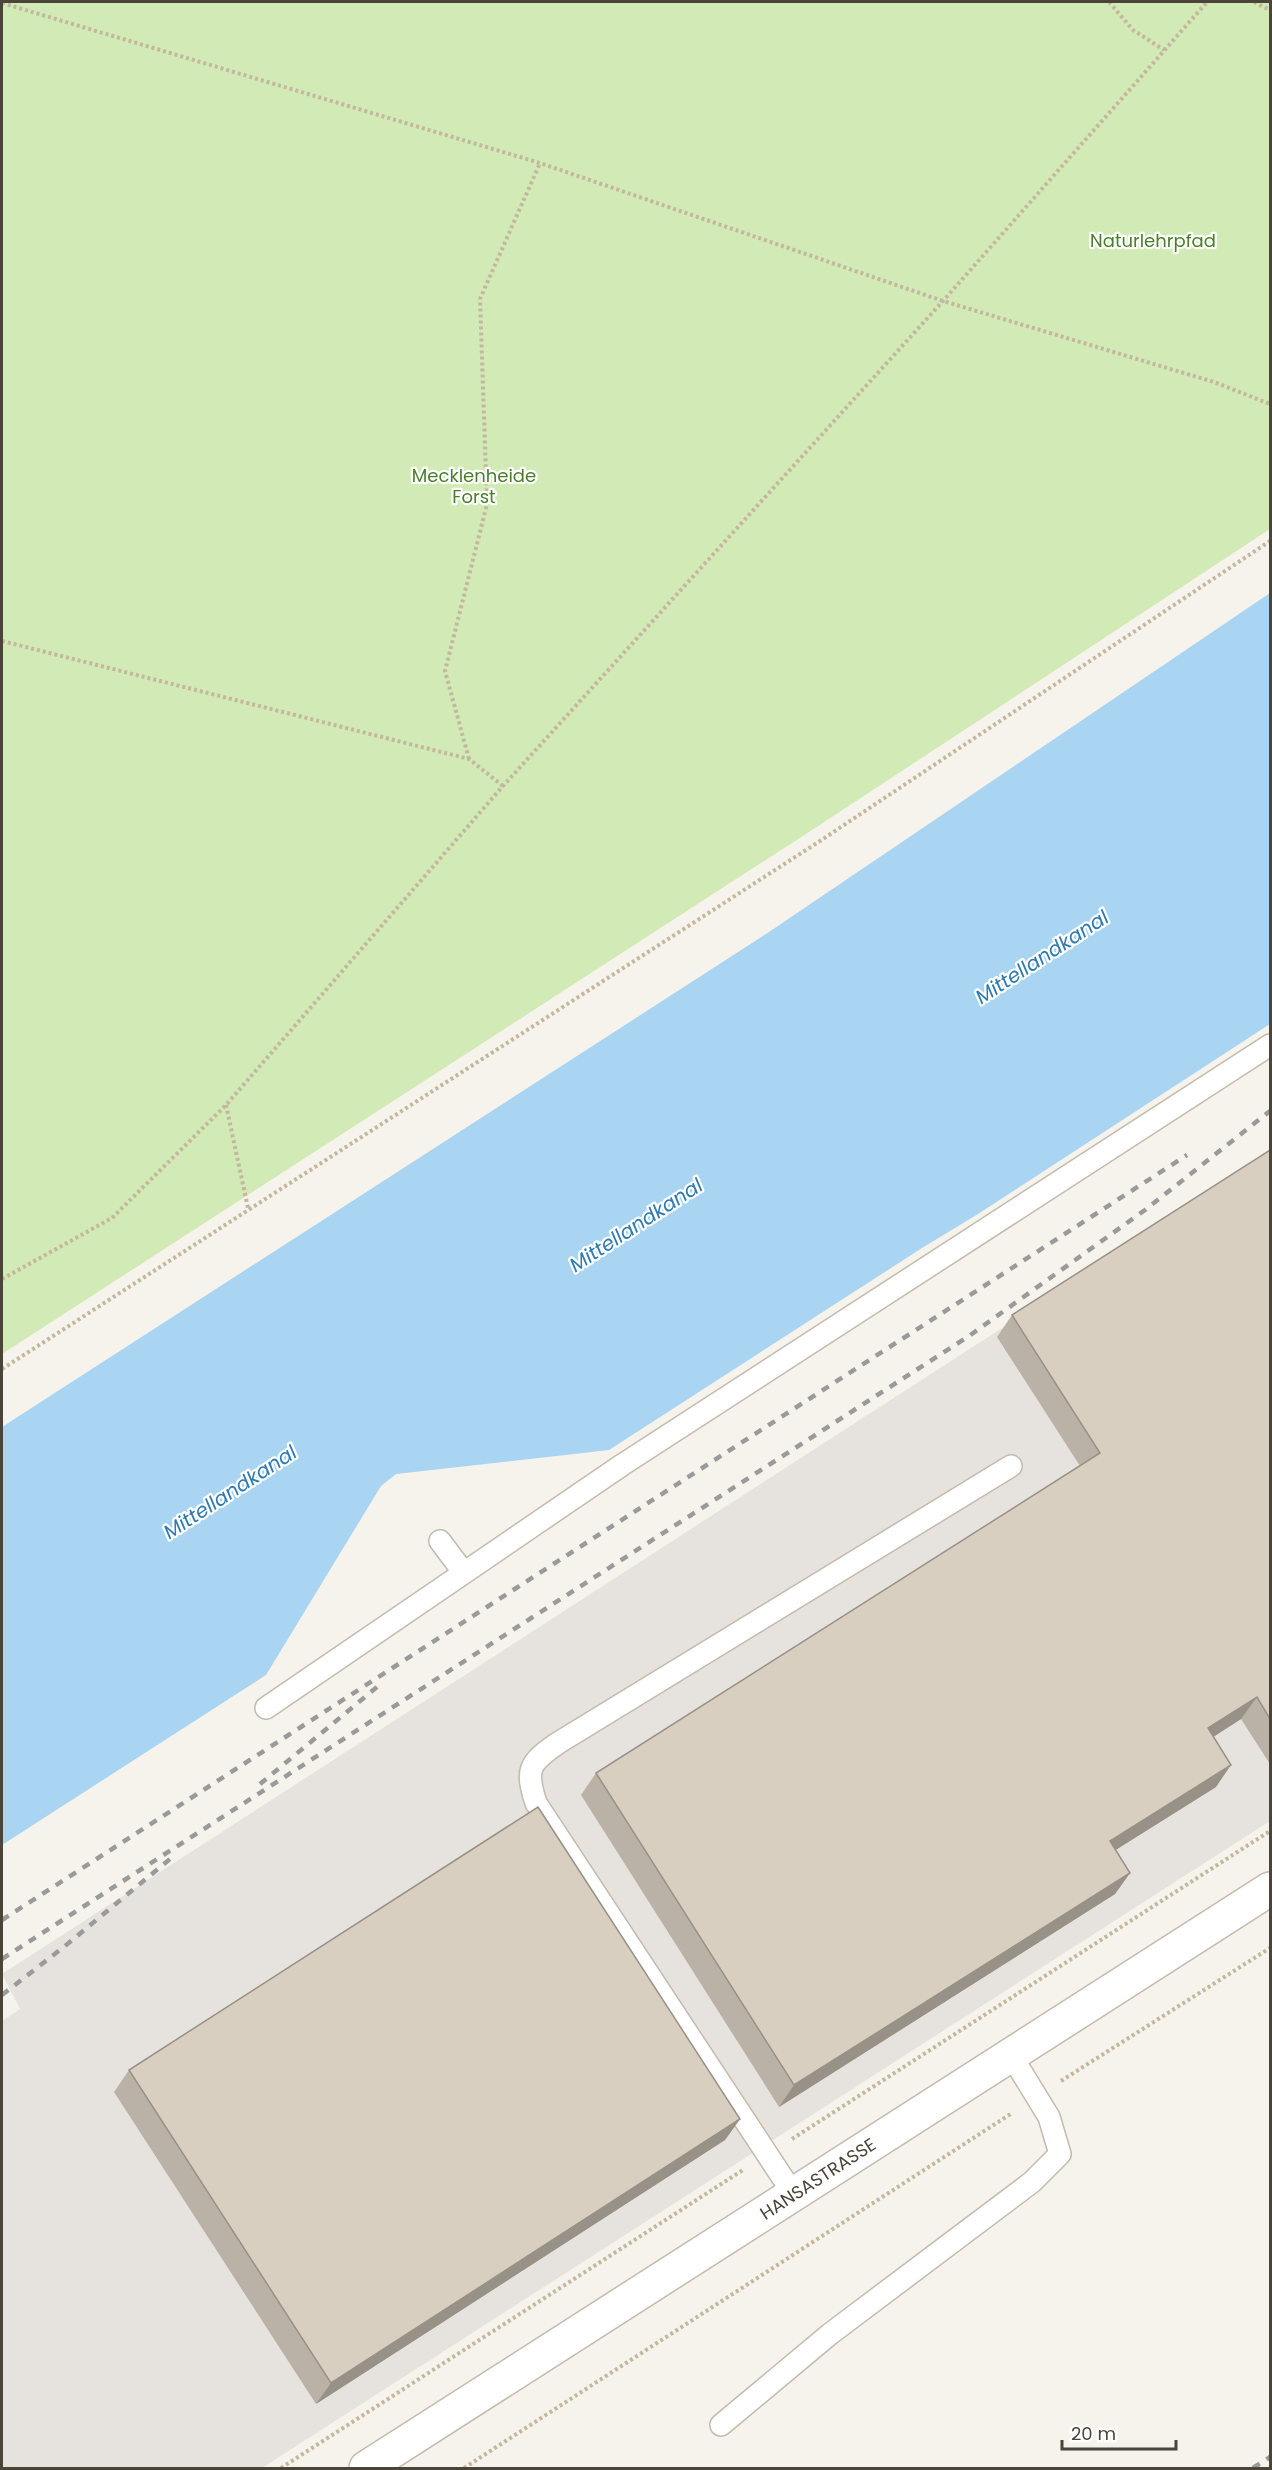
<svg xmlns="http://www.w3.org/2000/svg" width="1272" height="2470" viewBox="0 0 1272 2470" font-family="Poppins,sans-serif">
	<rect width="100%" height="100%" fill="#f6f3ec"/>
	<path fill="#e6e2dd" d="M 1270,1155 L 1270,1821 L 262,2468 L 2,2468 L 2,2021 L 20,2009 L 2,1974 Z"/>
	<path fill="#d2eab5" d="M 2,2 L 1270,2 L 1270,529 L 809,832 L 2,1354 Z"/>
	<path fill="#a9d4f2" d="M 1270,593 L 1270,1024 L 978,1214 L 922,1248 L 609,1450 L 396,1474 L 381,1486 L 266,1675 L 2,1845 L 2,1427 L 766,934 Z"/>
	<g fill="none" stroke-linecap="round" stroke-linejoin="round">
		<g stroke="#c2bbae" stroke-width="24">
			<path id="service" d="M 440,1541 L 464,1573
				M 266,1708 L 622,1465 L 1270,1045
				M 794,2195 L 536,1803 C 525,1769 529,1763 558,1743 L 1011,1466
				M 721,2425 L 830,2334 L 1032,2182 L 1060,2154 L 1049,2117 L 1011,2055"/>
		</g>
		<g stroke="#c2bbae" stroke-width="36">
			<path id="minor" d="M 366,2468 L 1270,1889"/>
		</g>
		<path stroke="#c4b79f" stroke-width="4" stroke-dasharray="3 3" stroke-linecap="butt" d="M 1109,2 L 1133,30 L 1164,50
			M 1254,2 L 1270,10
			M 2,3 L 540,163 L 943,301 L 1214,382 L 1270,404
			M 2,641 L 469,759 L 503,786
			M 469,759 L 445,671 L 487,504 L 480,299 L 540,163
			M 226,1105 L 248,1208
			M 2,1279 L 112,1218 L 226,1105 L 503,786 L 943,301 L 1207,2
			M 2,1369 L 820,841 L 1270,541
			M 1061,2081 L 1270,1948
			M 792,2139 L 1270,1831
			M 281,2468 L 743,2170
			M 464,2468 L 1012,2113"/>
		<use href="#service" stroke="#fff" stroke-width="21"/>
		<use href="#minor" stroke="#fff" stroke-width="33"/>
		<path stroke="#9a9a9a" stroke-width="4.5" stroke-dasharray="8 8" stroke-linecap="butt" d="M 260,1784 L 377,1687
			M 2,1920 L 1187,1155
			M 2,1959 L 969,1336 L 1145,1210 L 1270,1111
			M 2,1995 L 65,1946 L 170,1859
			M 1253,2468 L 1270,2457"/>
	</g>
	<path fill="#bab2a6" d="M 1270,1150 L 1270,1764 L 1241,1719 L 1213,1737 L 1216,1787 L 1115,1850 L 1130,1873 L 1115,1894 L 779,2107 L 581,1795 L 596,1773 L 1080,1466 L 997,1337 L 1012,1315 Z
		M 129,2070 L 740,2119 L 725,2140 L 316,2404 L 114,2092 Z"/>
	<path fill="#979187" d="M 1257,1697 L 1241,1719 L 1193,1750 L 1208,1728 Z
		M 1231,1765 L 1216,1787 L 1095,1863 L 1110,1841 Z
		M 1130,1873 L 1115,1894 L 779,2107 L 794,2085 Z
		M 740,2119 L 725,2140 L 316,2404 L 331,2383 Z"/>
	<path fill="#d8cfc1" stroke="#979187" stroke-width="1.5" d="M 1270,1150 L 1270,1719 L 1257,1697 L 1208,1728 L 1231,1765 L 1110,1841 L 1130,1873 L 794,2085 L 596,1773 L 1100,1453 L 1012,1315 Z
		M 538,1807 L 740,2119 L 331,2383 L 129,2070 Z"/>
	<g text-anchor="middle" stroke-width="4.5" stroke-linejoin="round" paint-order="stroke">
		<g font-size="18" fill="#4a7f2a" stroke="#fff">
			<text x="1153" y="247">Naturlehrpfad</text>
			<text x="474" y="482">Mecklenheide<tspan x="474" dy="21">Forst</tspan></text>
		</g>
		<g font-size="18" fill="#4b4439" stroke="#fff">
			<text transform="translate(818 2179) rotate(-33)" y="6">HANSASTRASSE</text>
		</g>
		<g font-size="20" font-style="italic" fill="#2e7ab2" stroke="#fff">
			<text transform="translate(1042 957) rotate(-33)" y="7">Mittellandkanal</text>
			<text transform="translate(636 1225) rotate(-33)" y="7">Mittellandkanal</text>
			<text transform="translate(230 1492) rotate(-33)" y="7">Mittellandkanal</text>
		</g>
	</g>
	<rect width="1272" height="2470" fill="none" stroke="#4b4439" stroke-width="6"/>
	<path d="M1062 2440v9h114v-9" fill="none" stroke="#4b4439" stroke-width="3"/>
	<text x="1071" y="2440" font-size="18" fill="#4b4439" stroke="#ffffff" stroke-width="4.5" paint-order="stroke">20 m</text>
</svg>
